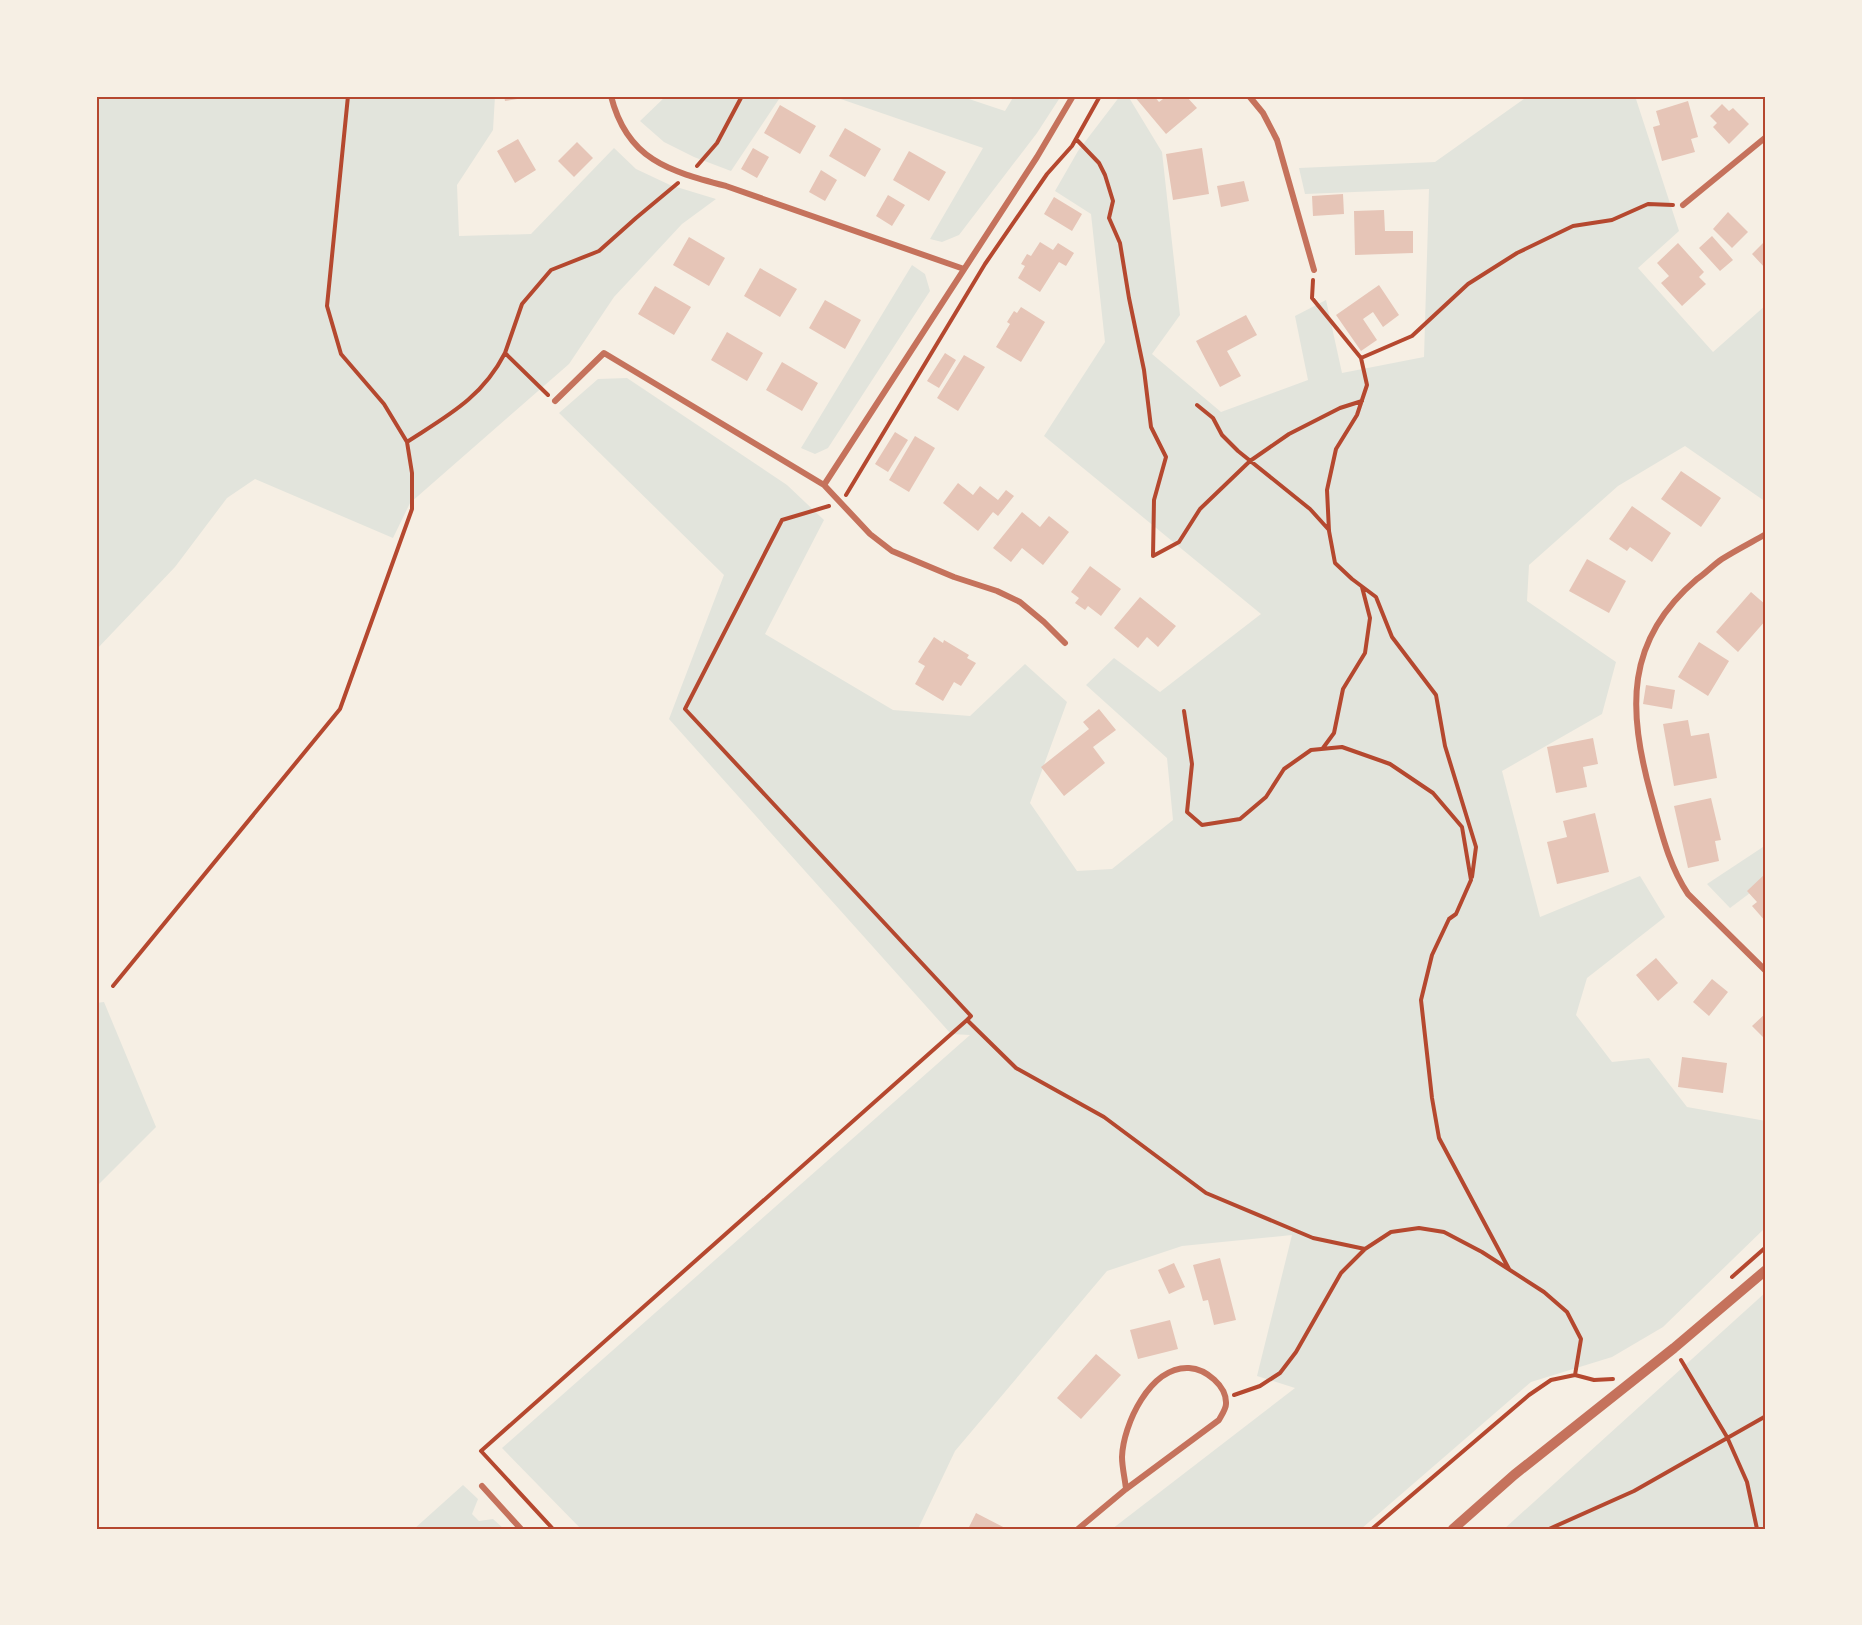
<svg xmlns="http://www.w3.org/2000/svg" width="1862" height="1625" viewBox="0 0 1862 1625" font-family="Figtree,sans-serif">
	<rect width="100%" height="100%" fill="#f6efe4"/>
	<path fill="#e2e4dc" d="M 96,96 L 495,96 L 493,130 L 457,185 L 459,236 L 531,234 L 614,148 L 636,169 L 670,185 L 716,199 L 682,224 L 614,297 L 569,364 L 410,503 L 393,538 L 255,479 L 227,498 L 175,567 L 96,650 Z
		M 666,96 L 781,96 L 731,171 L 694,157 L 664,142 L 640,121 Z
		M 832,96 L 960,96 L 1005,111 L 1014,96 L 1061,96 L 1037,133 L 959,235 L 942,242 L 930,239 L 983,148 Z
		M 1120,96 L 1128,96 L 1162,152 L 1180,315 L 1152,354 L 1221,412 L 1308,380 L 1295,316 L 1326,300 L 1342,373 L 1424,357 L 1429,189 L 1305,194 L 1299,168 L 1435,162 L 1528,96 L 1635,96 L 1679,231 L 1638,268 L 1713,352 L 1766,305 L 1766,502 L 1685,446 L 1618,486 L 1529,565 L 1527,601 L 1616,662 L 1602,714 L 1502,771 L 1540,917 L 1640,876 L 1665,917 L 1587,978 L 1576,1015 L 1612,1062 L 1649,1058 L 1687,1107 L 1766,1121 L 1766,1227 L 1663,1327 L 1612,1357 L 1531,1382 L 1361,1529 L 1112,1529 L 1295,1388 L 1257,1376 L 1292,1235 L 1182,1246 L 1107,1271 L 955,1451 L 918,1529 L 581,1529 L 502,1448 L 970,1035 L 951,1034 L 669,719 L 724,575 L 559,413 L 598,379 L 627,378 L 787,485 L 824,520 L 765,634 L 893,710 L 970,716 L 1025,664 L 1067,702 L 1030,803 L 1077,871 L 1112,869 L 1173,820 L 1167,758 L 1086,685 L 1114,658 L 1160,692 L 1261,614 L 1044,436 L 1105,342 L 1091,214 L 1055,191 L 1078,151 Z
		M 912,265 L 925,274 L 930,291 L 828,448 L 815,454 L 801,448 Z
		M 1766,845 L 1766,881 L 1730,908 L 1707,884 Z
		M 104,1002 L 156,1127 L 96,1187 L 96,1003 Z
		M 1766,1292 L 1766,1529 L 1504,1529 Z
		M 463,1485 L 478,1499 L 472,1514 L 479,1521 L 493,1519 L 504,1529 L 414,1529 Z"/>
	<path fill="#e6c5b7" d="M 504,96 L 530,96 L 530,97 L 505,101 Z
		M 1134,96 L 1154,96 L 1159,102 L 1167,96 L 1186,96 L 1197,108 L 1166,134 Z
		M 1688,101 L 1698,137 L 1691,139 L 1695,152 L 1662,161 L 1653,127 L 1660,125 L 1656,111 Z
		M 1722,104 L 1729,111 L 1733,108 L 1749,124 L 1729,144 L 1713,127 L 1717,123 L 1710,116 Z
		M 780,105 L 816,126 L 800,154 L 764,133 Z
		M 845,128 L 881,149 L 865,177 L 829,156 Z
		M 518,139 L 536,170 L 515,183 L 497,151 Z
		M 577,142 L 593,158 L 574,177 L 558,161 Z
		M 753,148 L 769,157 L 757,178 L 741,169 Z
		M 1202,148 L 1209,194 L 1173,200 L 1166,154 Z
		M 909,151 L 946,172 L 929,201 L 893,180 Z
		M 821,170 L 837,180 L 825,201 L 809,192 Z
		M 1244,181 L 1249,201 L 1221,207 L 1217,186 Z
		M 1343,194 L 1344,214 L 1313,216 L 1312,196 Z
		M 888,195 L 905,205 L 892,226 L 876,216 Z
		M 1054,197 L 1082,214 L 1072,231 L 1044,214 Z
		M 1384,210 L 1385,231 L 1413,231 L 1413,253 L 1355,255 L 1354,211 Z
		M 1728,212 L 1748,232 L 1732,248 L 1713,229 Z
		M 1712,236 L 1733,260 L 1720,271 L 1699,248 Z
		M 689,237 L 725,258 L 709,286 L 673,265 Z
		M 1766,240 L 1766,269 L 1752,254 Z
		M 1040,242 L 1053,250 L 1058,243 L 1074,253 L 1066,266 L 1059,262 L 1040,292 L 1018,278 L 1025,266 L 1021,264 L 1027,254 L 1031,256 Z
		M 1678,243 L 1704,272 L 1699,277 L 1706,284 L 1682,306 L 1661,283 L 1669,276 L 1657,263 Z
		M 760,268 L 797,289 L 780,317 L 744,296 Z
		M 1379,285 L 1399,315 L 1383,327 L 1373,312 L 1363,319 L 1377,340 L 1361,351 L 1336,315 Z
		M 655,286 L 691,307 L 674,335 L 638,314 Z
		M 825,300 L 861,320 L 845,349 L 809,328 Z
		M 1021,307 L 1045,322 L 1021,362 L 996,347 L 1010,324 L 1007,322 L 1014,311 L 1017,313 Z
		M 1246,315 L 1257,335 L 1227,351 L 1241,376 L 1220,387 L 1196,341 Z
		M 727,332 L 763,353 L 747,381 L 711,360 Z
		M 945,353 L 956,360 L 939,388 L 927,381 Z
		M 964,355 L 985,367 L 958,411 L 937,398 Z
		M 782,362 L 818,383 L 802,411 L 766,390 Z
		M 895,432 L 908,440 L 888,472 L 875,464 Z
		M 915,436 L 935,448 L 909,492 L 889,480 Z
		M 1681,471 L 1721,498 L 1701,527 L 1661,499 Z
		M 958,483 L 973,495 L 980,486 L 998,500 L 1006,490 L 1014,496 L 998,516 L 993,512 L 978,531 L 943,503 Z
		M 1632,506 L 1671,533 L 1652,562 L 1630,547 L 1627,551 L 1609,539 Z
		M 1022,512 L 1040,527 L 1049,516 L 1069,532 L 1043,565 L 1022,548 L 1011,562 L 993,548 Z
		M 1587,559 L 1626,581 L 1609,613 L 1569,591 Z
		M 1090,566 L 1121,589 L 1101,616 L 1088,606 L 1085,610 L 1075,603 L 1079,598 L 1071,592 Z
		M 1751,592 L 1766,605 L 1766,620 L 1738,652 L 1716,632 Z
		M 1140,597 L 1176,626 L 1158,647 L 1147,637 L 1138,648 L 1114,628 Z
		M 934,637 L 943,643 L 944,640 L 969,655 L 967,658 L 976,663 L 961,686 L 954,682 L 943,701 L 915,684 L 925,666 L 918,662 Z
		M 1699,642 L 1729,661 L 1708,696 L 1678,677 Z
		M 1646,685 L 1675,690 L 1672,709 L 1643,704 Z
		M 1099,709 L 1116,730 L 1093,747 L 1105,763 L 1064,796 L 1041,767 L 1089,729 L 1083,722 Z
		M 1688,720 L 1691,736 L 1709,733 L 1717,778 L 1674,786 L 1663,724 Z
		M 1593,738 L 1598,764 L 1583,767 L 1587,787 L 1556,793 L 1547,747 Z
		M 1711,798 L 1721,840 L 1715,841 L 1719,861 L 1688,868 L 1674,806 Z
		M 1595,813 L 1609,872 L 1557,884 L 1547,842 L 1567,837 L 1563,821 Z
		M 1766,873 L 1766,922 L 1752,906 L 1757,902 L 1747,891 Z
		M 1656,958 L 1678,983 L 1658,1001 L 1636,975 Z
		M 1712,979 L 1728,992 L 1709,1016 L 1693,1002 Z
		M 1766,1013 L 1766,1040 L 1752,1026 Z
		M 1682,1057 L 1727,1063 L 1723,1093 L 1678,1087 Z
		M 1220,1258 L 1236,1320 L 1214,1325 L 1208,1300 L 1203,1301 L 1193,1265 Z
		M 1174,1263 L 1185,1287 L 1169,1294 L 1158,1270 Z
		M 1170,1320 L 1178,1349 L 1138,1359 L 1130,1330 Z
		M 1096,1354 L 1121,1375 L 1081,1419 L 1057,1398 Z
		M 976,1513 L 1007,1529 L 968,1529 Z"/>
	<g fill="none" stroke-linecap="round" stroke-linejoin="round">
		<path stroke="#b5482f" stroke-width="4" d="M 1076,139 L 1099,163 L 1105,175 L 1113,201 L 1109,218 L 1120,243 L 1129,298 L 1144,370 L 1151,427 L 1166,457 L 1154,500 L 1153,556 L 1179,542 L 1200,509 L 1250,461 L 1289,434 L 1340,408 L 1362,401
			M 697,166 L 717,143 L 742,96
			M 1313,280 L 1312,298 L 1361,358 L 1367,385 L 1357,415 L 1336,449 L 1327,490 L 1329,531 L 1335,563 L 1352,579 L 1376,597 L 1392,637 L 1436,695 L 1445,746 L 1476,847 L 1472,877
			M 1361,358 L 1412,336 L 1468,284 L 1517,253 L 1573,226 L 1612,220 L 1648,204 L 1673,205
			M 548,395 L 505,353 L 522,304 L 551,270 L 599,251 L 636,218 L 678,183
			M 1197,405 L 1213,418 L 1222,435 L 1238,451 L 1310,509 L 1329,530
			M 407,442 C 447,416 482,398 505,353
			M 846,495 L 985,264 L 1047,174 L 1072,146 L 1100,96
			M 829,506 L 782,520 L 685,709 L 971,1016 L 967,1020 L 1016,1068 L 1104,1117 L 1206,1193 L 1313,1238 L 1365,1249
			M 1184,711 L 1192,764 L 1187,812 L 1202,825 L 1240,819 L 1266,797 L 1284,769 L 1311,750 L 1342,747 L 1390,764 L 1433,793 L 1462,827 L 1471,880 L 1456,914 L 1449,919 L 1432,955 L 1421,1000 L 1432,1098 L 1439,1138 L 1509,1269
			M 1323,748 L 1334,733 L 1343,689 L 1365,653 L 1370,618 L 1362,587
			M 113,986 L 340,709 L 412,509 L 412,473 L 407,442 L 384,404 L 341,354 L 327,306 L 348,96
			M 1732,1277 L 1766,1247
			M 1681,1360 L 1727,1437 L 1747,1482 L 1757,1529
			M 1234,1395 L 1260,1386 L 1280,1373 L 1296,1352 L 1341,1273 L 1365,1249 L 1391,1232 L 1419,1228 L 1444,1232 L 1482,1252 L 1544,1292 L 1567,1312 L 1581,1339 L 1575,1375
			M 553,1529 L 481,1451 L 967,1020
			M 1372,1529 L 1529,1395 L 1551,1380 L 1575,1375 L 1594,1380 L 1613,1379
			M 1549,1529 L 1634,1491 L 1766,1416"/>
		<path stroke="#c5725c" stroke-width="6" d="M 611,96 C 627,160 669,171 726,186 L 964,269
			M 1249,96 L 1263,113 L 1277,140 L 1314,270
			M 1683,205 L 1766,137
			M 555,401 L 604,353 L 824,485 L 870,534 L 892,551 L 954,577 L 997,591 L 1020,602 L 1044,622 L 1065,643
			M 824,485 L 1037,157 L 1073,96
			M 1766,534 C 1752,542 1736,550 1722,559 C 1713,565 1706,573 1697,579 C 1624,641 1628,710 1651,795 C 1661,830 1668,864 1688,894 L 1766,971
			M 482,1486 L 521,1529
			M 1078,1529 L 1126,1489 L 1219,1420 C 1221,1416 1226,1409 1226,1404 C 1227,1386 1206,1369 1189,1368 C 1150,1366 1123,1425 1122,1457 C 1122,1467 1125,1479 1126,1489"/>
		<path stroke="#c5725c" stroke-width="10" d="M 1453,1529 L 1514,1475 L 1674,1348 L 1766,1270"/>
	</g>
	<rect width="1862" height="1625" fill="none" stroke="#f6efe4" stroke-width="195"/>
	<rect x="98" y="98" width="1666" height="1430" fill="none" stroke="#b5482f" stroke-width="2"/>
</svg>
